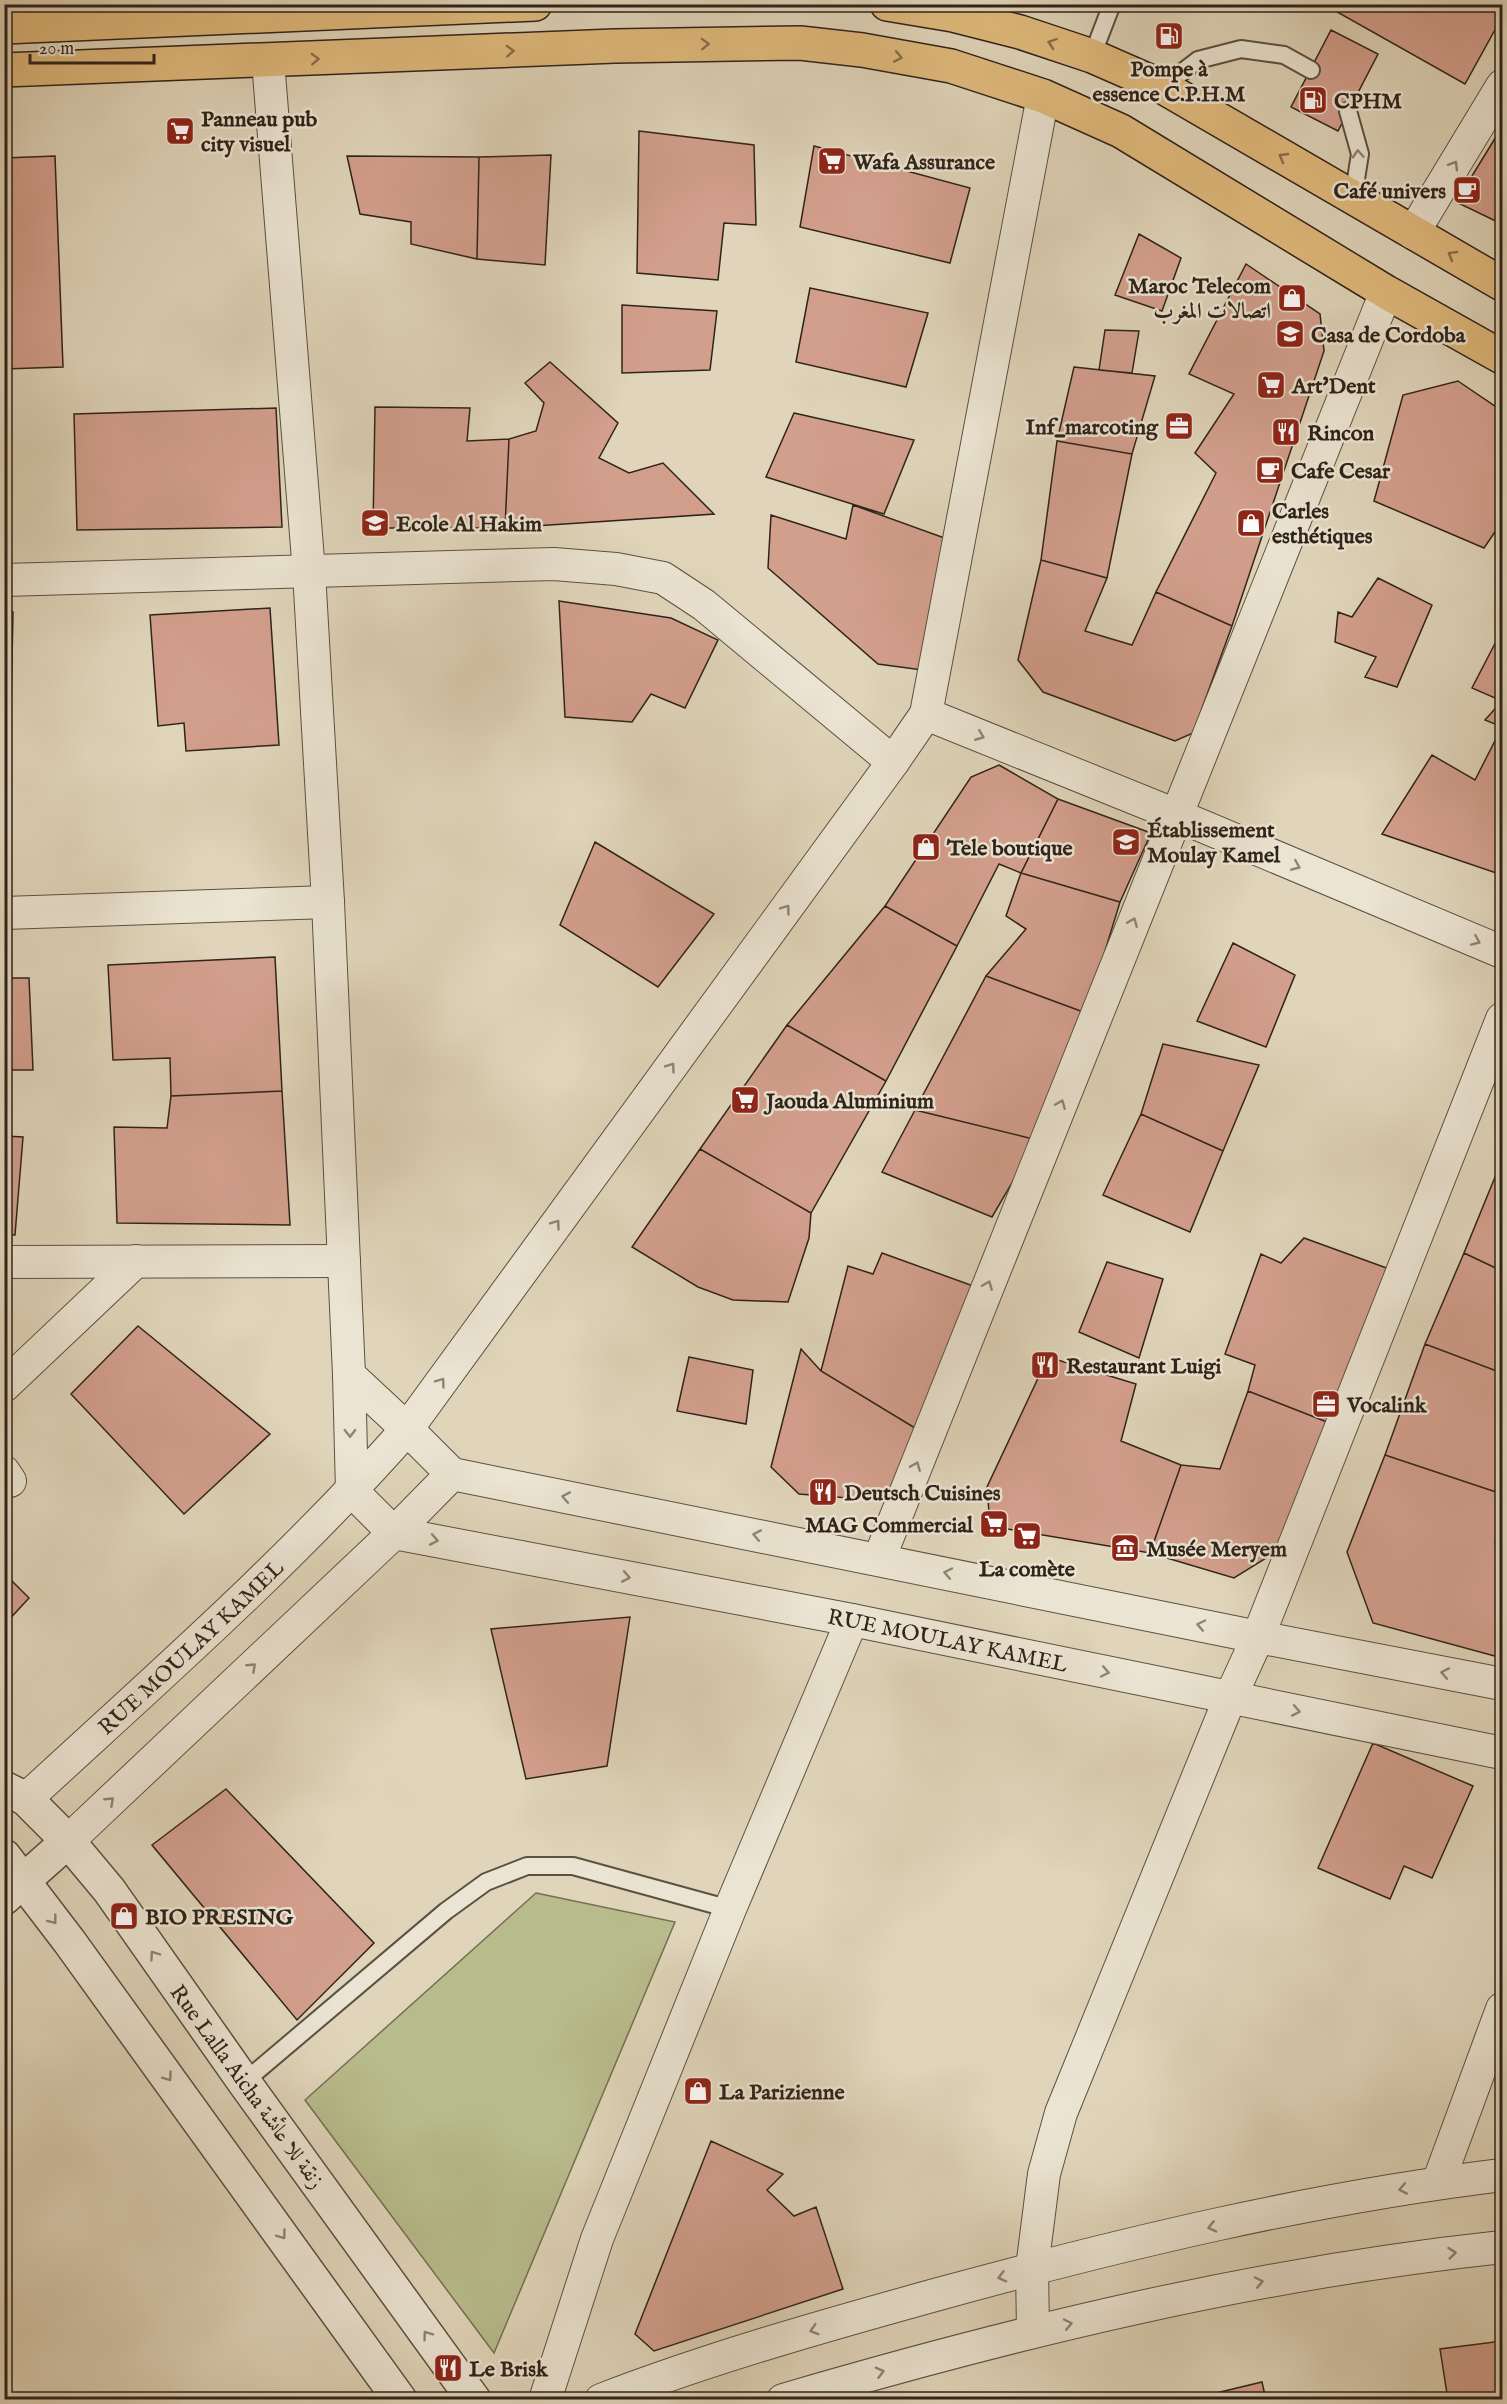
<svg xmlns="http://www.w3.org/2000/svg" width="1507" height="2404" viewBox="0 0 1507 2404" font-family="'IM FELL English',Amiri,serif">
	<rect width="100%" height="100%" fill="#e0d5ba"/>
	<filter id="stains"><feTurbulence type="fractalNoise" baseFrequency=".00333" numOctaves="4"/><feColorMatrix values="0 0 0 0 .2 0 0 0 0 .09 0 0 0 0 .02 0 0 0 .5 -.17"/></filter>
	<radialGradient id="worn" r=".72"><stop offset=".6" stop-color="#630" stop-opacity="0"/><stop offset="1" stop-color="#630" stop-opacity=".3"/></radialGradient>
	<path fill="#b8bc8c" stroke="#747053" stroke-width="1.5" d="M 536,1893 L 675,1922 L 494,2353 L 305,2100 Z"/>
	<path fill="#d39f8d" stroke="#2f231a" stroke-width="1.5" d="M 1323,4 L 1502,4 L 1502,17 L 1465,84 Z
		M 1331,30 L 1378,54 L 1338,131 L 1291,107 Z
		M 1502,127 L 1502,224 L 1456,202 Z
		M 639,131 L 754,145 L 756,225 L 724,223 L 718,280 L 637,273 Z
		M 814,146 L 970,188 L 950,263 L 800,227 Z
		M 551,155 L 545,265 L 477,259 L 479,157 Z
		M 55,156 L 63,367 L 4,369 L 4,158 Z
		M 347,156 L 479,157 L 477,259 L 411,244 L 411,222 L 360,214 Z
		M 1139,234 L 1181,258 L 1162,311 L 1115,295 Z
		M 1246,264 L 1320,314 L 1324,351 L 1232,626 L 1156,592 L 1216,473 L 1195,453 L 1234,394 L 1189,374 Z
		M 810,288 L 928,313 L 906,387 L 796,362 Z
		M 622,305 L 717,311 L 710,370 L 622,373 Z
		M 1105,330 L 1139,331 L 1132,373 L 1099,370 Z
		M 550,362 L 618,423 L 599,458 L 629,473 L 663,463 L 714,514 L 505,528 L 509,439 L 536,431 L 544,403 L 525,383 Z
		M 1074,367 L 1155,376 L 1132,454 L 1057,441 Z
		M 1458,381 L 1502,411 L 1502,524 L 1501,523 L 1484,548 L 1374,501 L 1403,395 Z
		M 375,407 L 470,408 L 467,441 L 509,439 L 505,528 L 373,528 Z
		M 276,408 L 282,527 L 77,530 L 74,414 Z
		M 794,413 L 914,440 L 884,514 L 766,477 Z
		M 1057,441 L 1132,454 L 1107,578 L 1041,560 Z
		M 853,505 L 950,540 L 922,670 L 878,664 L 768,568 L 771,515 L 846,539 Z
		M 1041,560 L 1107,578 L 1085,631 L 1132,645 L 1156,592 L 1232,626 L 1193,733 L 1175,741 L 1043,692 L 1018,660 Z
		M 1378,578 L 1432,605 L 1397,687 L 1365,677 L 1376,657 L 1335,642 L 1338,612 L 1352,617 Z
		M 559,601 L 671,618 L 718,640 L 685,708 L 651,694 L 632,722 L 565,717 Z
		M 270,608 L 279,745 L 186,751 L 184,723 L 158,726 L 150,615 Z
		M 4,612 L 13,612 L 11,710 L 4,711 Z
		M 1502,630 L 1502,727 L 1485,720 L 1502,701 L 1472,688 Z
		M 1502,727 L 1502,875 L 1382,834 L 1432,755 L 1475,780 Z
		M 999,765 L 1058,799 L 1021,873 L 999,864 L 957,946 L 885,906 L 971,777 Z
		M 1058,799 L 1151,833 L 1120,902 L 1021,873 Z
		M 595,842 L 714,914 L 658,987 L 560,925 Z
		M 1021,873 L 1120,902 L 1086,1013 L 986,976 L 1026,929 L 1006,916 Z
		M 885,906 L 957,946 L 886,1081 L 787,1025 Z
		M 1233,943 L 1295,975 L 1266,1047 L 1197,1021 Z
		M 275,957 L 282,1091 L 171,1096 L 170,1058 L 113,1060 L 108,965 Z
		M 986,976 L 1086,1013 L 1037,1140 L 915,1110 Z
		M 4,978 L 29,978 L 33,1070 L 4,1070 Z
		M 787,1025 L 886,1081 L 811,1213 L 700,1149 Z
		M 1163,1044 L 1259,1065 L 1223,1151 L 1141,1114 Z
		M 282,1091 L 290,1225 L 117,1223 L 114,1127 L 167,1128 L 171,1096 Z
		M 915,1110 L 1037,1140 L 992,1217 L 882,1172 Z
		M 1141,1114 L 1223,1151 L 1190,1232 L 1103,1195 Z
		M 4,1136 L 23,1137 L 15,1235 L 4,1235 Z
		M 700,1149 L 811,1213 L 809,1238 L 788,1302 L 733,1300 L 698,1287 L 632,1247 Z
		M 1502,1160 L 1502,1271 L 1464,1253 Z
		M 1304,1238 L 1392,1270 L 1327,1422 L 1248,1391 L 1255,1365 L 1225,1354 L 1261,1254 L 1281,1263 Z
		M 882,1253 L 976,1287 L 915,1428 L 821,1371 L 848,1266 L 873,1274 Z
		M 1464,1253 L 1502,1271 L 1502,1373 L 1425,1344 Z
		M 1107,1262 L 1163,1279 L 1139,1358 L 1079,1332 Z
		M 138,1326 L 270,1434 L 184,1514 L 71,1394 Z
		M 1425,1344 L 1502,1373 L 1502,1494 L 1385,1455 Z
		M 801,1349 L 821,1371 L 915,1428 L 885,1501 L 799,1494 L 771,1467 Z
		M 689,1357 L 753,1370 L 746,1424 L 677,1411 Z
		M 1048,1357 L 1136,1384 L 1121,1441 L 1181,1465 L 1150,1553 L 990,1526 L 987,1487 Z
		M 1248,1391 L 1327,1422 L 1276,1552 L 1234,1578 L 1150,1553 L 1181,1465 L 1220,1469 Z
		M 1385,1455 L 1502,1494 L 1502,1508 L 1495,1542 L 1502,1544 L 1502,1658 L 1373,1623 L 1347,1552 Z
		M 4,1573 L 29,1598 L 4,1625 Z
		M 630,1617 L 607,1766 L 526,1779 L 491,1629 Z
		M 1373,1743 L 1473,1786 L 1432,1878 L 1404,1866 L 1390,1899 L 1318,1868 Z
		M 226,1789 L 374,1943 L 297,2020 L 152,1845 Z
		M 711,2141 L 783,2174 L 767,2190 L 794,2216 L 816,2207 L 843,2289 L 654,2351 L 635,2334 Z
		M 1502,2341 L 1502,2400 L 1448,2400 L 1440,2349 Z
		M 1262,2382 L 1266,2400 L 1187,2400 Z"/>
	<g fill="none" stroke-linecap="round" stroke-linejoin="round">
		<g stroke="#5b5042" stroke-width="20">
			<path id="service" d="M 1092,56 L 1112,4
				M 1163,87 L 1198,60 L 1241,49 L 1284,55 L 1311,70
				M 1348,111 L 1360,154 L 1353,198
				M 244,2082 L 446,1911 L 486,1882 L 527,1866 L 573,1866 L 730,1909"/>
		</g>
		<g stroke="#5b5042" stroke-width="34">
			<g id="minor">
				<path id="s1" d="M 268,61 L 309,572 L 328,902 L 349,1375 L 352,1491 L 394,1533 L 852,1620 L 1502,1753"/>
				<path d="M 1413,233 L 1502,86"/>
				<path d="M 4,580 L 554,564 L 616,569 L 663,578 L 704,605 L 893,762"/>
				<path d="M 926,714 L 1176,815 L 1502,952"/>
				<path d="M 4,913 L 328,902"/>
				<path d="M 4,1262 L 344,1261"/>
				<path d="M 349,1375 L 407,1429 L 893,762 L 926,714 L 1043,96"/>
				<path d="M 4,1386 L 136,1261"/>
				<path d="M 4,1472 L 10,1481"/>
				<path d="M 879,1559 L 1386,292"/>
				<path id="s2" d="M 26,1799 C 156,1679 290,1562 407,1429 L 452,1474 L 1258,1637 L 1502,1684"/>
				<path d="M 68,1841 L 394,1533 L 452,1474"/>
				<path d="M 1438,2183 L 1502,2009"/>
				<path d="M 1033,2331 L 1032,2268 L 1044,2174 L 1061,2113 L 1230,1698 L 1258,1637 L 1502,1019"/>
				<path d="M 545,2400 L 597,2239 L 730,1909 L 852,1620"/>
				<path d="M 601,2400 C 710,2358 823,2326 935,2295 C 1121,2244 1311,2198 1502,2175"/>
				<path d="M 783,2400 C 1018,2331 1258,2273 1502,2247"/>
			</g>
		</g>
		<g stroke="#5b5042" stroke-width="36">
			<path id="tertiary" d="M 4,1788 L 26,1799 L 68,1841 L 109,1890 L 244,2082 L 474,2400
				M 4,1856 L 69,1941 L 400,2400
				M 4,1898 L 68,1841"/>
		</g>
		<g stroke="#2f231a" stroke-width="36">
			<path id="primary" d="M 887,4 L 953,15 L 1020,32 L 1092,56 L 1163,87 L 1502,284
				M 4,27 L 535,4
				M 4,70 L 615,46 L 800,43 L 862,50 L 951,66 L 1043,96 L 1121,131 L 1386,292 L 1502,357"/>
		</g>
		<use href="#service" stroke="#ebe4d2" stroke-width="16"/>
		<use href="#minor" stroke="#ebe4d2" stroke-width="32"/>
		<use href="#tertiary" stroke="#ebe4d2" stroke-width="33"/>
		<use href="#primary" stroke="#e0ba7d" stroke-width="33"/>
	</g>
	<defs><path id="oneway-chevron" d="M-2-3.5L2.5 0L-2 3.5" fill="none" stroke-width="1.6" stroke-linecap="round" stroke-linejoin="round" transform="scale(1.5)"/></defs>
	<g stroke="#886e4c">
		<use href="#oneway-chevron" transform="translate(1052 43) rotate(-161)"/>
		<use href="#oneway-chevron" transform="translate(705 44) rotate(-2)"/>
		<use href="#oneway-chevron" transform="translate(510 51) rotate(-2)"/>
		<use href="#oneway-chevron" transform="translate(898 57) rotate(11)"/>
		<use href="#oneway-chevron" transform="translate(315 59) rotate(-2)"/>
		<use href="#oneway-chevron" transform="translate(1283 157) rotate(-150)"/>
		<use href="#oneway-chevron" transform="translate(1452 255) rotate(-150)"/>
	</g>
	<g stroke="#8d8476">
		<use href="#oneway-chevron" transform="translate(1358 154) rotate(-93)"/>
		<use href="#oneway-chevron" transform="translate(1454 165) rotate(-59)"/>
		<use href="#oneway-chevron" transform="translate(980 736) rotate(22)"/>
		<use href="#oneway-chevron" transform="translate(1296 866) rotate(23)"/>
		<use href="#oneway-chevron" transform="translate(786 909) rotate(-54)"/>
		<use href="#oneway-chevron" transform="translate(1133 922) rotate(-68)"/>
		<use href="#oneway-chevron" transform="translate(1476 941) rotate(23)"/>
		<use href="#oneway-chevron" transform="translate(671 1067) rotate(-54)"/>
		<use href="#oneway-chevron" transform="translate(1061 1104) rotate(-68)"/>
		<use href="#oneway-chevron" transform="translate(556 1224) rotate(-54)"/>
		<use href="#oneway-chevron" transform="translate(988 1285) rotate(-68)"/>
		<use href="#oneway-chevron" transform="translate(441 1382) rotate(-54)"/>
		<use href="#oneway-chevron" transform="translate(350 1433) rotate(89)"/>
		<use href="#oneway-chevron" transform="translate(916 1466) rotate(-68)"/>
		<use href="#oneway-chevron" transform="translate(566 1497) rotate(-169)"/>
		<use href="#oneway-chevron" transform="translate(757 1535) rotate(-169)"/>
		<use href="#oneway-chevron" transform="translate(434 1540) rotate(11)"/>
		<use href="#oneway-chevron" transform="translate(948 1573) rotate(-168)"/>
		<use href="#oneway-chevron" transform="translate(626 1577) rotate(11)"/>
		<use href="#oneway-chevron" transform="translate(1201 1625) rotate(-168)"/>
		<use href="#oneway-chevron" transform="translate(252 1667) rotate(-43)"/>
		<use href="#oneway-chevron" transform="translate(1105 1672) rotate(12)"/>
		<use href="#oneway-chevron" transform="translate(1445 1673) rotate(-169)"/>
		<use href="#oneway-chevron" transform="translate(1296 1711) rotate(11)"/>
		<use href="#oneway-chevron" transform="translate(110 1801) rotate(-43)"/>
		<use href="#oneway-chevron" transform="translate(53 1920) rotate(52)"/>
		<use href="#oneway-chevron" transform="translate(154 1955) rotate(-125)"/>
		<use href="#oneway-chevron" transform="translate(168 2077) rotate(54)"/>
		<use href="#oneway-chevron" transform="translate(1403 2189) rotate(169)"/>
		<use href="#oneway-chevron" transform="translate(1212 2227) rotate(167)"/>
		<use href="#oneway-chevron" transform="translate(282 2235) rotate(54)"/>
		<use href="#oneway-chevron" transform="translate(1452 2253) rotate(-6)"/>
		<use href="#oneway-chevron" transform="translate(1002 2277) rotate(165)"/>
		<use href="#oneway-chevron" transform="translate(1259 2282) rotate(-12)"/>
		<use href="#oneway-chevron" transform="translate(1068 2324) rotate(-12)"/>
		<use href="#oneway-chevron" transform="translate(814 2330) rotate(163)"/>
		<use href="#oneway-chevron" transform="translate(427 2335) rotate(-126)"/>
		<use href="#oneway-chevron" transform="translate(880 2372) rotate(-15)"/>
	</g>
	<defs>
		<g id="fuel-square" transform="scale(1.5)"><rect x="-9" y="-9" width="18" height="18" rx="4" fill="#8f2418" stroke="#ebe4d2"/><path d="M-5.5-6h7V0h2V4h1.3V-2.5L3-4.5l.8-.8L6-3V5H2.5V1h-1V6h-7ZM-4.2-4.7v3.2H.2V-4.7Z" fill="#fff"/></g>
		<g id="supermarket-square" transform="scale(1.5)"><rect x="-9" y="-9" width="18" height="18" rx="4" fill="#8f2418" stroke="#ebe4d2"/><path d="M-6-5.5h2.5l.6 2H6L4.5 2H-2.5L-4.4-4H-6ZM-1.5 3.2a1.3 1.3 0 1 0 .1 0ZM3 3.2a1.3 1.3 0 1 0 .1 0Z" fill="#fff"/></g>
		<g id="cafe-square" transform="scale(1.5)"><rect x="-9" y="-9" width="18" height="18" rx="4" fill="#8f2418" stroke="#ebe4d2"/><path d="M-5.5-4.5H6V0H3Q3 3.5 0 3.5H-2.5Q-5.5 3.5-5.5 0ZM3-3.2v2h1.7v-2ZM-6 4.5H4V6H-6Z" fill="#fff"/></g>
		<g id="shop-square" transform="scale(1.5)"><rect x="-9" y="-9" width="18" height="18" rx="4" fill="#8f2418" stroke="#ebe4d2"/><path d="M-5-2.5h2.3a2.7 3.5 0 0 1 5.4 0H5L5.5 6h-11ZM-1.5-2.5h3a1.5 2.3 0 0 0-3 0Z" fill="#fff"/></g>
		<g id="school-square" transform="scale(1.5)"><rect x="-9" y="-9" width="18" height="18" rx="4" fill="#8f2418" stroke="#ebe4d2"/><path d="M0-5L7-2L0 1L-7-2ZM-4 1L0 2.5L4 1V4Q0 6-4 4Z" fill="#fff"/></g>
		<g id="office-square" transform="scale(1.5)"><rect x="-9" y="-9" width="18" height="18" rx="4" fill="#8f2418" stroke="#ebe4d2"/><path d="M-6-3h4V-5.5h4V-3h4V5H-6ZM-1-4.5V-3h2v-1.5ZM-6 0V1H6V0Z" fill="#fff"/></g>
		<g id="restaurant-square" transform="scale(1.5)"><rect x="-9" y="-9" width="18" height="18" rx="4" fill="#8f2418" stroke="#ebe4d2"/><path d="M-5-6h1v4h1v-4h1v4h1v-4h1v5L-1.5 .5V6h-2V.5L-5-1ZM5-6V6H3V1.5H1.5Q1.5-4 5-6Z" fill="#fff"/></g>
		<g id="museum-square" transform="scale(1.5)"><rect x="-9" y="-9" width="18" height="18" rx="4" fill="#8f2418" stroke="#ebe4d2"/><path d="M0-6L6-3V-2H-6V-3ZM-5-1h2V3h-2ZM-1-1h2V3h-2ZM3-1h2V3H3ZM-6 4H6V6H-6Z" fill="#fff"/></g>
	</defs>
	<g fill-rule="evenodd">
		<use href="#fuel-square" x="1169" y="36"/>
		<use href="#fuel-square" x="1313" y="100"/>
		<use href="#supermarket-square" x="180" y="131"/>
		<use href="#supermarket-square" x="832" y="161"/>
		<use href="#cafe-square" x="1467" y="190"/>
		<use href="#shop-square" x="1292" y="298"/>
		<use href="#school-square" x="1290" y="334"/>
		<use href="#supermarket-square" x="1271" y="385"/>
		<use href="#office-square" x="1179" y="426"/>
		<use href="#restaurant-square" x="1286" y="432"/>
		<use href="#cafe-square" x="1270" y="470"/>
		<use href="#school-square" x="375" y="523"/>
		<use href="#shop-square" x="1251" y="523"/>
		<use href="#school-square" x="1126" y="842"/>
		<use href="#shop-square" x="926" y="847"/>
		<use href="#supermarket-square" x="745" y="1100"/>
		<use href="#restaurant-square" x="1045" y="1365"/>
		<use href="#office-square" x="1326" y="1404"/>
		<use href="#restaurant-square" x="823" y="1492"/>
		<use href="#supermarket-square" x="994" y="1524"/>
		<use href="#supermarket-square" x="1027" y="1536"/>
		<use href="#museum-square" x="1125" y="1548"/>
		<use href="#shop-square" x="124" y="1916"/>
		<use href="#shop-square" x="698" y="2091"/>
		<use href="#restaurant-square" x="448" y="2368"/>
	</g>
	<g text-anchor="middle" stroke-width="5" stroke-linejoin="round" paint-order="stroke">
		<g font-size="22" font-weight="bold" fill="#2f231a" stroke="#ebe4d2" text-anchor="start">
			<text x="1169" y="76" text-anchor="middle">Pompe à<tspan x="1169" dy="25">essence C.P.H.M</tspan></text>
			<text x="1334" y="108">CPHM</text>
			<text x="201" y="126">Panneau pub<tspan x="201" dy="25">city visuel</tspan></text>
			<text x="853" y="169">Wafa Assurance</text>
			<text x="1446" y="198" text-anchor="end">Café univers</text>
			<text x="1271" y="293" text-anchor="end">Maroc Telecom<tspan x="1271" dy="25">اتصالات المغرب</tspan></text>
			<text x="1311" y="342">Casa de Cordoba</text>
			<text x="1292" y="393">Art'Dent</text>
			<text x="1158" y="434" text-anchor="end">Inf_marcoting</text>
			<text x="1307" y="440">Rincon</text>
			<text x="1291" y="478">Cafe Cesar</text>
			<text x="1272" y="518">Carles<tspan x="1272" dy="25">esthétiques</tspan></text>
			<text x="396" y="531">Ecole Al Hakim</text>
			<text x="1147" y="837">Établissement<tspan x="1147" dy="25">Moulay Kamel</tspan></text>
			<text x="947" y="855">Tele boutique</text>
			<text x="766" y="1108">Jaouda Aluminium</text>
			<text x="1066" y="1373">Restaurant Luigi</text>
			<text x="1347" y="1412">Vocalink</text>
			<text x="844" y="1500">Deutsch Cuisines</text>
			<text x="973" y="1532" text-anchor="end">MAG Commercial</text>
			<text x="1146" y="1556">Musée Meryem</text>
			<text x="1027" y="1576" text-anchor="middle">La comète</text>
			<text x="145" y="1924">BIO PRESING</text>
			<text x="719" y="2099">La Parizienne</text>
			<text x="469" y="2376">Le Brisk</text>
		</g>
		<g font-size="22" fill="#2f231a" stroke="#ebe4d2">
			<text dy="8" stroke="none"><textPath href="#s1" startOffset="2056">RUE MOULAY KAMEL</textPath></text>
			<text dy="8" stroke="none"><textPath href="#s2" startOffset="224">RUE MOULAY KAMEL</textPath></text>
			<text transform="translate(248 2086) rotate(54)" y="8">Rue Lalla Aicha زنقة للا عائشة</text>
		</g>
	</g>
	<rect width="1507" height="2404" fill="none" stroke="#e0d5ba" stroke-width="24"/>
	<rect x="6" y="6" width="1495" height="2392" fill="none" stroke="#2f231a" stroke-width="3"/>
	<rect x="12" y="12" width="1483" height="2380" fill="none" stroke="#2f231a" stroke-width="1.5"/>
	<path d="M30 54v9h124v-9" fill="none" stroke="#2f231a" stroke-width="3"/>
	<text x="39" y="54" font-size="18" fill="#2f231a" stroke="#ebe4d2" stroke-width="4.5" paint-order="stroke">20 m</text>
	<rect width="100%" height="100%" filter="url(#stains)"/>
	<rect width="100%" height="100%" fill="url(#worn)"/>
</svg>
